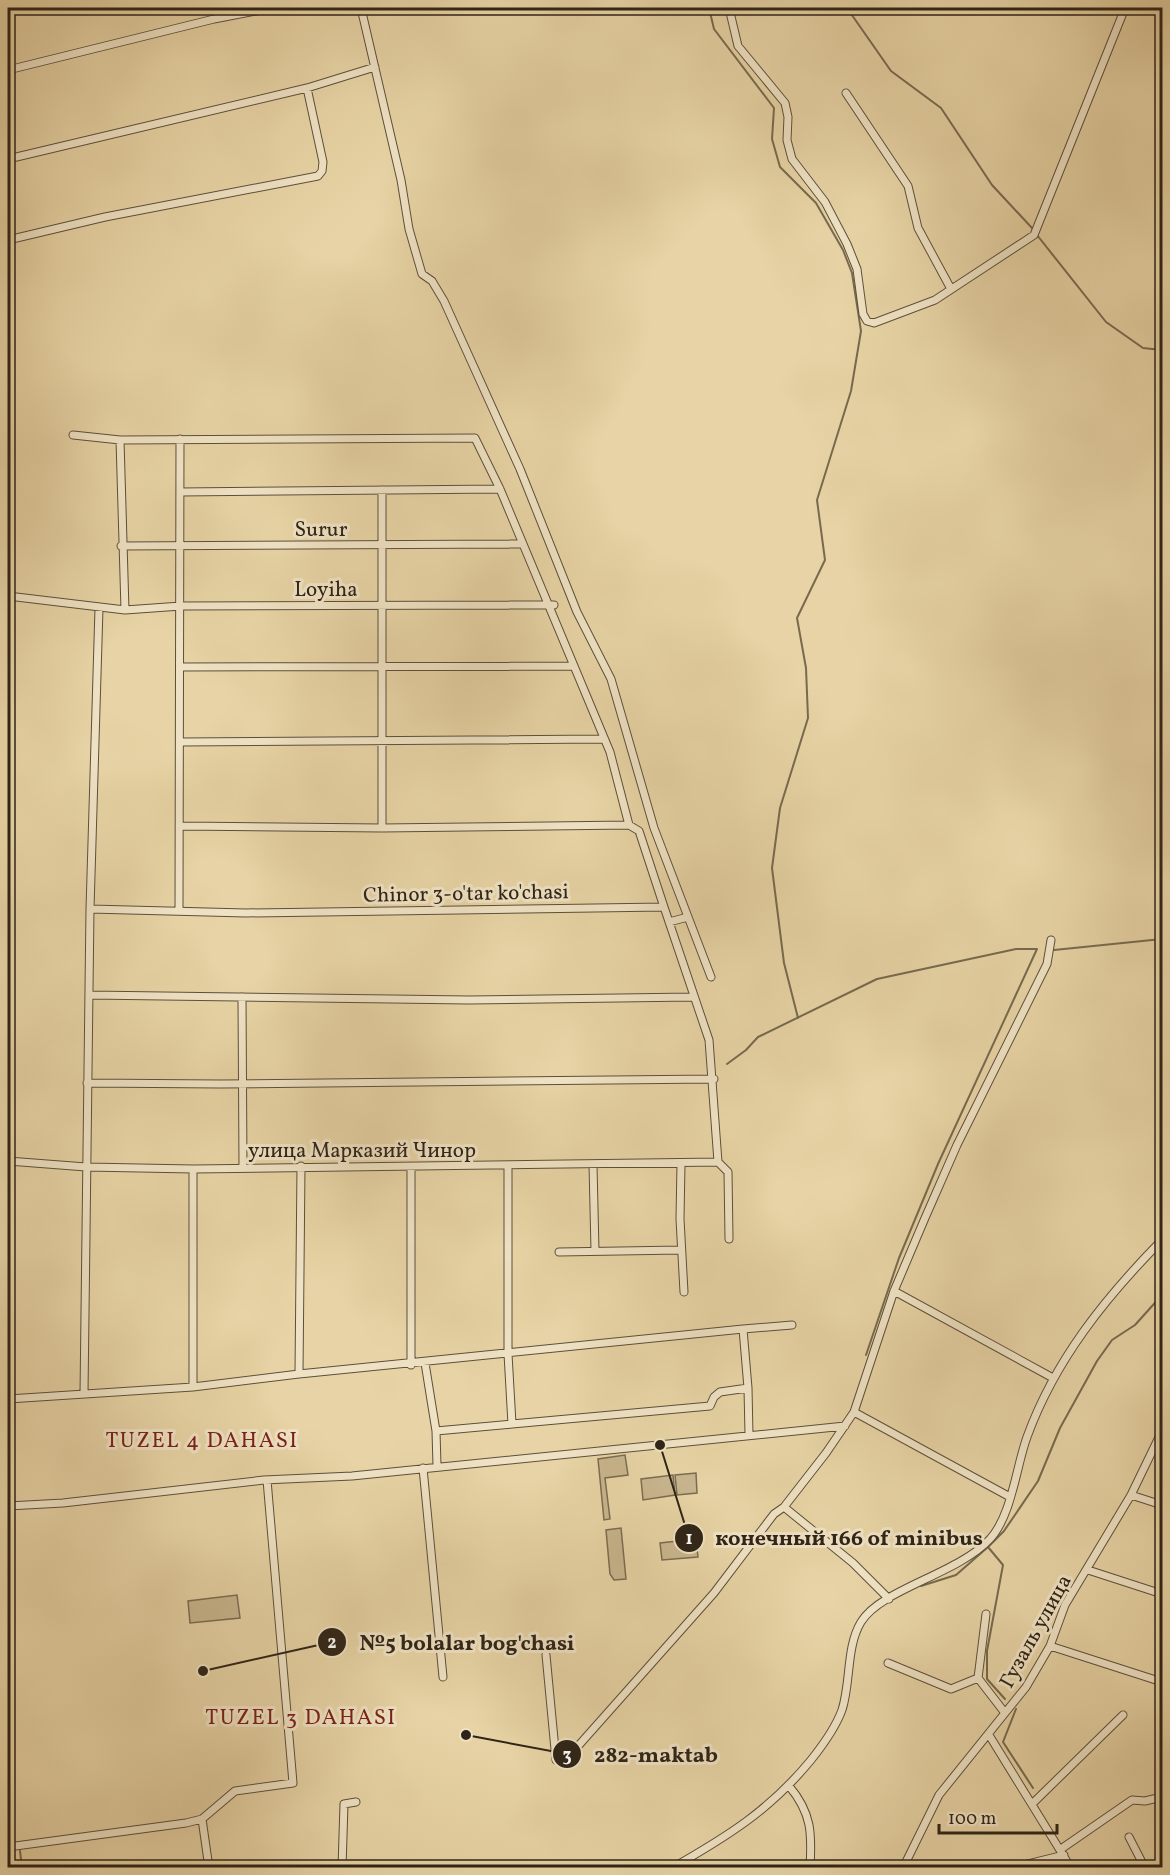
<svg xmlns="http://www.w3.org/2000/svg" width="1170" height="1875" viewBox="0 0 1170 1875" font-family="Vollkorn,serif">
	<rect width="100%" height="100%" fill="#e7d3a5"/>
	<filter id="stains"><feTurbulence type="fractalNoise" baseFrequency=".00333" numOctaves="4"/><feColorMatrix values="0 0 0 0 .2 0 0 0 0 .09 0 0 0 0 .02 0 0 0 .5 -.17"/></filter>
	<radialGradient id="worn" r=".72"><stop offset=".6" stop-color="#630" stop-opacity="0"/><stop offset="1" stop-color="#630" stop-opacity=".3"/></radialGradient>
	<path fill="#c8b58d" stroke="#7b6c52" stroke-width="1.5" d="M 625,1455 L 628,1475 L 605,1478 L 610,1519 L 604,1520 L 598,1459 Z
		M 696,1473 L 697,1493 L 677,1495 L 675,1475 Z
		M 673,1475 L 675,1495 L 643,1500 L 641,1479 Z
		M 621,1528 L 626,1579 L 614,1580 L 610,1574 L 606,1530 Z
		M 696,1539 L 698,1557 L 662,1560 L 660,1543 Z
		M 237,1595 L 240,1618 L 190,1623 L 188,1601 Z"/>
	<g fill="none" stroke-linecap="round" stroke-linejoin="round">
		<path stroke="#776a4f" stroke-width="2" d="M 709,8 L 714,29 L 774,108 L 772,139 L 780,167 L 816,203 L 843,250 L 852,273 L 861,331 L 851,391 L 817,500 L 825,560 L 797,618 L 806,668 L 808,718 L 780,808 L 772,868 L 784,963 L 798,1018
			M 847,8 L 891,71 L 941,108 L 992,185 L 1032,228
			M 1037,235 L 1106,322 L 1143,348 L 1162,350
			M 1054,950 L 1162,939
			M 727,1064 L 746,1050 L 758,1037 L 877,979 L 1016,949 L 1037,949 L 938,1164 L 899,1258 L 866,1355
			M 921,1586 L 956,1575 L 988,1547
			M 1005,1699 L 987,1679 L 987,1651 L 1003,1565 L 988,1547 L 1004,1531 L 1038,1481 L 1060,1428 L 1097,1361 L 1112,1340 L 1135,1325 L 1162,1295
			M 1016,1709 L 1003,1742 L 1033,1788
			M 20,1851 L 22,1868"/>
		<g stroke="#5c503a" stroke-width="9">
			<path id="minor" d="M 361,8 L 401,180 L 409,229 L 422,274 L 432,281 L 444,301 L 520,469 L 577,612 L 611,679 L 654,828 L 711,977
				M 729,8 L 738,46 L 785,103 L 788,117 L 787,140 L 792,159 L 825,202 L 847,244 L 857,269 L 863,314 L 867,321 L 874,323 L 935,300 L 1034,235 L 1125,8
				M 8,70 L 214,19 L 272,8
				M 846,93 L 908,186 L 918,228 L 951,289
				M 8,159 L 307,88 L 375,67
				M 8,240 L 105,217 L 318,176 L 322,171 L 323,162 L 307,88
				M 73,435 L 120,440 L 475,438 L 500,489 L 610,752 L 629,825
				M 120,440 L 125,610
				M 382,490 L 382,828
				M 180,492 L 500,489
				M 121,546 L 521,544
				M 8,596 L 125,610 L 181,606 L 554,605
				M 181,667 L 573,666
				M 181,742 L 603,739
				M 181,826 L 382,828 L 629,825 L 639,831 L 641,837 L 664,907
				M 90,909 L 246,913 L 664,907 L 709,1040 L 718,1162 L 728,1172 L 729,1239
				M 179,911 L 180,439
				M 669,922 L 688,917
				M 89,995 L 469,1000 L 693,997
				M 242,997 L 243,1167
				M 87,1083 L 220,1084 L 714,1079
				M 8,1161 L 86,1167 L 193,1169 L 718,1162
				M 681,1164 L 680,1219 L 684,1292
				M 593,1165 L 595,1251
				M 411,1167 L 411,1365
				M 559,1252 L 681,1250
				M 894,1291 L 1053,1378
				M 743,1329 L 792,1325
				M 425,1363 L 436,1431 L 437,1466
				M 299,1374 L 301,1166
				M 193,1387 L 193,1169
				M 84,1394 L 90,909 L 99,608
				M 8,1399 L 193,1387 L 299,1374 L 743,1329 L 748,1388 L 749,1435
				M 854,1412 L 1010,1497
				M 512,1424 L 710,1406 L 714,1397 L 720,1392 L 748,1388
				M 436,1431 L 512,1424 L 508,1354 L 508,1165
				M 423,1468 L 443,1677
				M 1131,1495 L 1162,1505
				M 8,1506 L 63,1503 L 264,1480 L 352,1476 L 845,1426
				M 784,1507 L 853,1563 L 889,1599
				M 1088,1570 L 1162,1594
				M 986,1614 L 978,1678 L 1005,1713
				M 1050,1646 L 1162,1682
				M 546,1655 L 556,1760 L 571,1754 L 714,1593 L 774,1514 L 784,1507 L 826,1453 L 854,1412 L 894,1291 L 925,1218 L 957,1145 L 1047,964 L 1051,940
				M 888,1663 L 951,1689 L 978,1678
				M 989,1735 L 1071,1868
				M 789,1786 C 812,1813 812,1834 810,1868
				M 1032,1804 L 1123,1715
				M 202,1819 L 209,1868
				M 1129,1837 L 1145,1868
				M 8,1847 L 186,1823 L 202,1819 L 235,1791 L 293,1783 L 267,1480
				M 1061,1849 L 1132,1800 L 1145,1801 L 1162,1797
				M 342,1868 L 344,1804 L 356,1802
				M 672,1868 C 728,1836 770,1810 811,1760 C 823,1745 835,1729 842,1710 C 851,1682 846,1647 861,1622 C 881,1589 958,1574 990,1539 C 1012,1515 1016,1467 1027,1437 C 1055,1360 1105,1298 1162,1240
				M 903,1868 L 939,1795 L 1026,1687 L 1050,1646 L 1065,1605 L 1131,1495 L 1162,1431
				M 1011,1868 L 1064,1855"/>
		</g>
		<use href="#minor" stroke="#efe2c4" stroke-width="7"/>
	</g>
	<g text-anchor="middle" stroke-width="6" stroke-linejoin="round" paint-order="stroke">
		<g font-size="21" fill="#2e2417" stroke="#efe2c4">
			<text x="321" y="536">Surur</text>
			<text x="326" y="596">Loyiha</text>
			<text transform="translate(466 893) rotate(-1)" y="7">Chinor 3-o'tar ko'chasi</text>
			<text x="362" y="1157">улица Марказий Чинор</text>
			<text transform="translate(1035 1631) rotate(-61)" y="7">Гузаль улица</text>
		</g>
		<g font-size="22" letter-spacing="1.5" fill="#7a1f14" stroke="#efe2c4">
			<text x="202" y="1447">TUZEL 4 DAHASI</text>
			<text x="301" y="1724">TUZEL 3 DAHASI</text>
		</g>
	</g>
	<path fill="none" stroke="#2e2417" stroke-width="2" d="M660 1445L689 1538M203 1671L332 1642M466 1735L567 1754"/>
	<g fill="#2e2417" stroke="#efe2c4" stroke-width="2">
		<circle cx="660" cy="1445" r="6"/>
		<circle cx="203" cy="1671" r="6"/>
		<circle cx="466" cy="1735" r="6"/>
		<circle cx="689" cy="1538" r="15"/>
		<circle cx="332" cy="1642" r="15"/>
		<circle cx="567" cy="1754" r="15"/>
	</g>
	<g font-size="18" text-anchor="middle" font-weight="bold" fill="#fff">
		<text x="689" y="1544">1</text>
		<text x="332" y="1648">2</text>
		<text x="567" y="1761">3</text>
	</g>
	<g font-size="22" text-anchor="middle" font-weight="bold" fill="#2e2417" stroke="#efe2c4" stroke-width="6" stroke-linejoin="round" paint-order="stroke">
		<text x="849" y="1545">конечный 166 of minibus</text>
		<text x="467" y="1650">№5 bolalar bog'chasi</text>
		<text x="656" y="1762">282-maktab</text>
	</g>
	<rect width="1170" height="1875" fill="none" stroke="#e7d3a5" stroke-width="30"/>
	<rect x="9" y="9" width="1152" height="1857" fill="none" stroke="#2e2417" stroke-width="3"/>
	<rect x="15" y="15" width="1140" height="1845" fill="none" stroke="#2e2417" stroke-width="1.5"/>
	<path d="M939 1824v9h118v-9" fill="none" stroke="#2e2417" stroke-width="3"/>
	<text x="948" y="1824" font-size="18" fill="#2e2417" stroke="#efe2c4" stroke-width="4.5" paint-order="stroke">100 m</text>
	<rect width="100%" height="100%" filter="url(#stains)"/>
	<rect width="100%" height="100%" fill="url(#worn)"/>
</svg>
